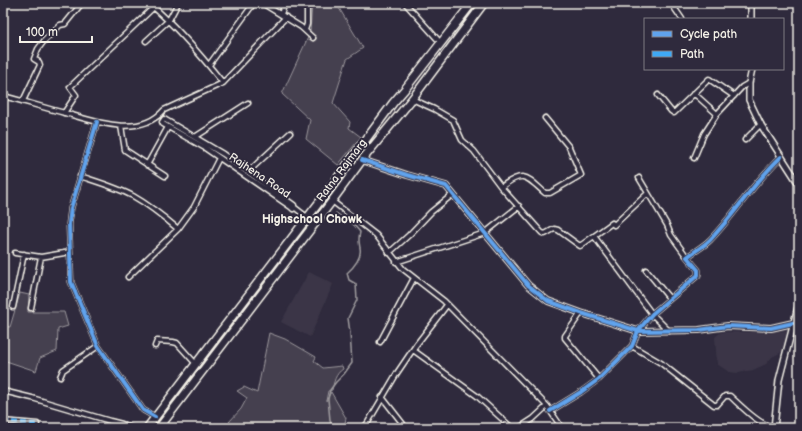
<svg xmlns="http://www.w3.org/2000/svg" width="802" height="431" viewBox="0 0 802 431" font-family="'Balsamiq Sans',sans-serif">
	<rect width="100%" height="100%" fill="#2f2a3d"/>
	<filter id="ink" filterUnits="userSpaceOnUse"><feTurbulence type="fractalNoise" baseFrequency=".025" numOctaves="2"/><feDisplacementMap in="SourceGraphic" scale="8" xChannelSelector="R" yChannelSelector="G"/><feConvolveMatrix kernelMatrix="1 2 1 2 8 2 1 2 1" color-interpolation-filters="sRGB"/></filter>
	<g filter="url(#ink)">
		<path fill="#3b3647" d="M 309,272 L 333,284 L 310,337 L 281,322 Z
			M 787,330 L 790,330 L 785,348 L 782,352 L 772,357 L 766,364 L 753,370 L 738,373 L 729,372 L 717,364 L 715,337 L 721,332 L 764,332 Z"/>
		<path fill="#454050" stroke="#9c989c" d="M 312,3 L 336,3 L 363,48 L 347,59 L 333,103 L 350,122 L 349,128 L 361,137 L 338,165 L 306,139 L 310,120 L 282,94 L 310,33 Z
			M 20,293 L 29,295 L 28,312 L 64,312 L 68,326 L 58,329 L 57,351 L 40,358 L 36,371 L 3,360 L 3,326 L 10,327 Z
			M 269,333 L 285,339 L 316,357 L 314,361 L 323,368 L 342,366 L 343,369 C 335,374 334,382 332,390 L 328,391 L 326,401 L 331,392 L 346,418 L 344,428 L 238,428 L 229,422 L 241,409 L 247,398 L 237,391 L 244,387 L 257,393 Z"/>
		<g fill="none" stroke-linecap="round" stroke-linejoin="round">
			<path stroke="#a19ea0" stroke-width="1.5" d="M 332,428 L 330,420 L 328,399 L 330,390 L 336,382 L 344,374 L 352,363 L 350,333 L 348,318 L 357,300 L 356,284 L 349,280 L 347,273 C 354,267 362,257 360,248 C 359,240 358,240 360,232 L 354,225 L 336,213"/>
			<g stroke="#f4f1e8" stroke-width="7">
				<path id="minor" d="M 149,3 C 177,27 200,54 223,83
					M 262,3 L 301,27 L 313,38
					M 405,3 L 440,42
					M 671,3 L 682,19
					M 281,14 L 285,3
					M 305,30 L 307,24 L 307,3
					M 146,41 L 169,20 L 178,3
					M 209,65 L 254,3
					M 693,94 L 697,96 L 717,114
					M 658,95 L 671,111 L 674,113 L 709,79 L 734,96
					M 3,96 C 24,101 44,108 65,113 C 96,122 140,138 164,110 L 223,83 L 286,17
					M 412,99 L 434,109 L 453,120 L 462,140 L 474,151 L 501,187 L 542,233 L 545,234 L 554,229 L 558,230 L 580,246 L 594,236 L 652,314 L 669,331
					M 23,101 L 40,65 L 39,62 L 34,59 L 38,49 L 44,41 L 60,25 L 65,24 L 82,3
					M 64,113 L 76,95 L 70,87 L 154,7
					M 164,119 L 223,154 L 294,205 L 294,207 L 293,209 L 291,207 L 205,148 L 163,124 L 162,122 Z
					M 97,122 L 71,208 L 69,224 L 71,282 L 98,346 L 143,410 L 155,417
					M 121,126 L 125,150 L 165,176
					M 195,137 L 248,103
					M 745,140 L 761,124
					M 694,158 L 704,134 L 717,114 L 742,87 L 749,83
					M 147,165 L 168,127
					M 248,172 L 290,133
					M 80,176 C 98,182 116,187 133,196 C 149,205 164,217 178,229 L 194,207 L 219,158
					M 501,187 C 524,170 526,176 545,193 L 550,193 L 581,175 L 569,147 L 545,118
					M 648,193 L 667,225 L 671,235 L 687,257
					M 332,201 L 376,235 L 403,269 L 444,301 L 547,406 L 562,428
					M 294,207 L 307,217
					M 594,236 L 612,223 L 614,225 L 648,193 L 639,178
					M 15,253 L 41,257 L 70,252
					M 389,253 L 409,235 L 431,212 L 452,195
					M 396,262 L 485,233 L 519,206
					M 646,270 L 669,298
					M 128,277 L 178,229
					M 13,307 L 24,254
					M 31,308 L 41,257
					M 581,313 L 565,336 L 565,338 L 599,379
					M 380,342 L 414,278
					M 155,346 L 157,341 L 173,342 L 177,343 L 196,364
					M 632,346 L 661,363 L 714,405 L 717,405 L 725,396 L 730,396 C 739,404 762,428 773,426
					M 413,350 L 477,396 L 512,428
					M 60,377 L 63,370 L 98,346
					M 3,391 L 32,398 L 110,421 L 122,424 L 132,428
					M 382,397 L 403,424 L 404,428
					M 550,411 L 581,392 L 599,379 L 632,346 L 638,331 L 652,314 L 698,275 L 698,270 L 687,257 C 695,251 704,246 710,240 C 735,214 754,182 781,157
					M 3,421 L 37,424
					M 363,428 L 367,424 L 397,373 L 416,345 L 447,305
					M 519,428 L 533,419 L 547,406"/>
			</g>
			<g stroke="#f4f1e8" stroke-width="8">
				<path id="tertiary" d="M 751,19 L 751,3
					M 752,69 L 749,83 L 749,100 L 761,125 L 799,184
					M 362,160 L 407,175 L 446,186 L 528,285 L 548,301 L 581,313 L 638,331 L 699,330 L 728,326 L 771,328 L 793,323
					M 774,428 L 779,380 L 799,303"/>
			</g>
			<g stroke="#f4f1e8" stroke-width="10">
				<path id="trunk" d="M 147,428 L 327,192 L 393,103 L 405,89 L 472,3
					M 159,428 L 332,201 L 362,160 L 412,99 L 484,3"/>
			</g>
			<use href="#minor" stroke="#2f2a3d" stroke-width="4"/>
			<use href="#tertiary" stroke="#2f2a3d" stroke-width="5"/>
			<use href="#trunk" stroke="#2f2a3d" stroke-width="7"/>
			<path stroke="#3fa9f5" stroke-width="3" stroke-dasharray="6 3" stroke-linecap="butt" d="M 3,421 L 37,424"/>
			<g stroke="#2f2a3d" stroke-width="6">
				<path id="cycleway" d="M 97,122 L 71,208 L 69,224 L 71,282 L 98,346 L 143,410 L 155,417
					M 362,160 L 407,175 L 446,186 L 528,285 L 548,301 L 581,313 L 638,331 L 699,330 L 728,326 L 771,328 L 793,323
					M 550,411 L 581,392 L 599,379 L 632,346 L 638,331 L 652,314 L 698,275 L 698,270 L 687,257 C 695,251 704,246 710,240 C 735,214 754,182 781,157"/>
			</g>
			<use href="#cycleway" stroke="#60a3ed" stroke-width="4"/>
		</g>
	</g>
	<g text-anchor="middle" stroke-width="4" stroke-linejoin="round" paint-order="stroke">
		<g font-size="11" fill="#f4f1e8" stroke="#2f2a3d">
			<text transform="translate(341 170) rotate(-53)" y="4">Ratna Rajmarg</text>
			<text transform="translate(260 175) rotate(34)" y="4">Rajhena Road</text>
		</g>
		<g font-size="12" font-weight="bold" fill="#f4f1e8" stroke="#2f2a3d">
			<text x="312" y="223">Highschool Chowk</text>
		</g>
	</g>
	<rect width="802" height="431" fill="none" stroke="#2f2a3d" stroke-width="16"/>
	<rect x="8" y="8" width="786" height="415" fill="none" stroke="#f4f1e8" stroke-width="1.5" filter="url(#ink)"/>
	<rect x="644" y="18" width="140" height="52" fill="#2f2a3d" stroke="#7e7a81"/>
	<rect x="652" y="31" width="20" height="6" fill="#60a3ed" stroke="#7e7a81"/>
	<text x="680" y="38" font-size="12" fill="#f4f1e8">Cycle path</text>
	<rect x="652" y="51" width="20" height="6" fill="#3fa9f5" stroke="#7e7a81"/>
	<text x="680" y="58" font-size="12" fill="#f4f1e8">Path</text>
	<path d="M20 36v6h72v-6" fill="none" stroke="#f4f1e8" stroke-width="2"/>
	<text x="26" y="36" font-size="12" fill="#f4f1e8" stroke="#2f2a3d" stroke-width="3" paint-order="stroke">100 m</text>
</svg>
